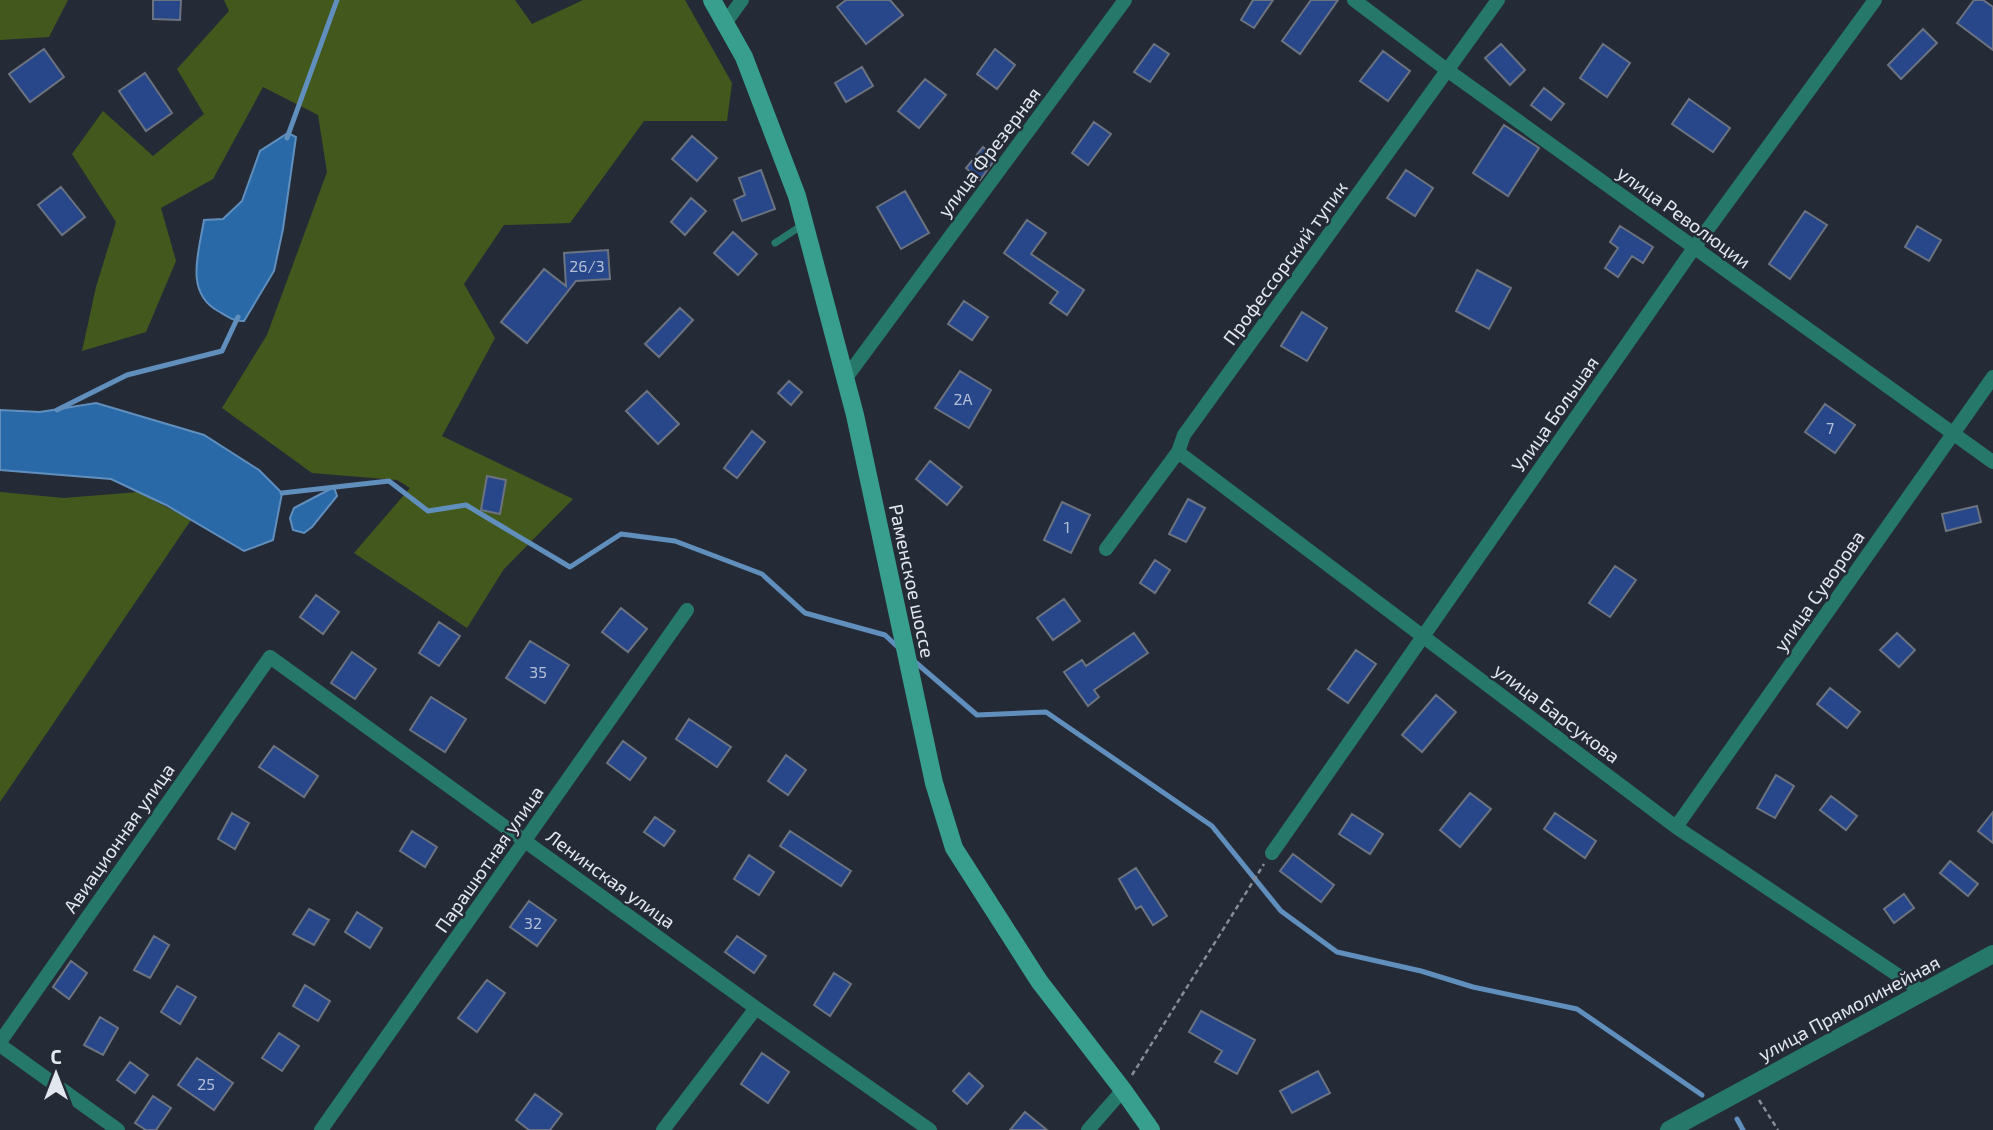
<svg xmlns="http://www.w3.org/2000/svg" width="1993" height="1130" viewBox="0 0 1993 1130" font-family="'Exo 2',sans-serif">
	<rect width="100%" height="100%" fill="#252b36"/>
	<path fill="#43581d" d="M 0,0 L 68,0 L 49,37 L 0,40 Z
		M 224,0 L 515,0 L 532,24 L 583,0 L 685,0 L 732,83 L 727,121 L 644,121 L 570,223 L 504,225 L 464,284 L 495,338 L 442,436 L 573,499 L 504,569 L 467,628 L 354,553 L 410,488 L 397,480 L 312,473 L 222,408 L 267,335 L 327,172 L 318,115 L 263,87 L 213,179 L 161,208 L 176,261 L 146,332 L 82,351 L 96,287 L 116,222 L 72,154 L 103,111 L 153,156 L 204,114 L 177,69 L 229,11 Z
		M 0,492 L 64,498 L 138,492 L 191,520 L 0,802 Z"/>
	<path fill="#2969a8" stroke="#618fbd" stroke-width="2" d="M 288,133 L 296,137 L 283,229 L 274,271 L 244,321 C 234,322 227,316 218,311 C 184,292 199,252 204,220 L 223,219 L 242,201 L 260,151 Z
		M 96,403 L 204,435 L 259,470 L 282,493 L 273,540 L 244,551 L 166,505 L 111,479 L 0,470 L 0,410 L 40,412 Z
		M 334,487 L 337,496 L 312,527 L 304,533 L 293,530 L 290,518 L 294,508 Z"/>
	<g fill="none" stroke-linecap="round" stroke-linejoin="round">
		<path stroke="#618fbd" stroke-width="5" d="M 287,138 L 337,0
			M 57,410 L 127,375 L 222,351 L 238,317
			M 282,493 L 389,481 L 428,511 L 466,505 L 570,567 L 621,534 L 675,541 L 762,574 L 805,613 L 885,635 L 901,650
			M 914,661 L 977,715 L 1046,712 L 1212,826 L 1281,911 L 1337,952 L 1421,971 L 1473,987 L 1577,1009 L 1702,1095
			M 1737,1119 L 1743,1130"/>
	</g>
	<path fill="#27478a" stroke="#6c7380" stroke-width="2" d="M 153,0 L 181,0 L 180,20 L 153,19 Z
		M 846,0 L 890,0 L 903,15 L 866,44 L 837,7 Z
		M 1253,0 L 1273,0 L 1254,28 L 1241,20 Z
		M 1311,0 L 1338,0 L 1300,54 L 1282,41 Z
		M 1974,0 L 1983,0 L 1993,7 L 1993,50 L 1957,23 Z
		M 1923,29 L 1937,43 L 1901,79 L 1888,65 Z
		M 1154,44 L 1169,54 L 1150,82 L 1134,72 Z
		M 1501,44 L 1525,70 L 1510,85 L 1485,58 Z
		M 1603,44 L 1630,63 L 1607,97 L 1580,78 Z
		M 44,49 L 64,77 L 30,102 L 9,74 Z
		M 995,49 L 1015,65 L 997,89 L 977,74 Z
		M 1383,51 L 1410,71 L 1388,101 L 1360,81 Z
		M 862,67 L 873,86 L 846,102 L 835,83 Z
		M 145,73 L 172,113 L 146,131 L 119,91 Z
		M 925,79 L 946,95 L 919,128 L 898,111 Z
		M 1544,88 L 1564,104 L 1551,120 L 1531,105 Z
		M 1689,99 L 1730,128 L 1713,152 L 1672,124 Z
		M 1094,122 L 1111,134 L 1088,165 L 1072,153 Z
		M 1504,125 L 1539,148 L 1508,196 L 1473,173 Z
		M 692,136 L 717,158 L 697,181 L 672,159 Z
		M 983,147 L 996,158 L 980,180 L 966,168 Z
		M 761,170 L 775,209 L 742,221 L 734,200 L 745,195 L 739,178 Z
		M 1406,170 L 1433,188 L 1415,216 L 1387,198 Z
		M 61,187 L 85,217 L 62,235 L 38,205 Z
		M 905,191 L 929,233 L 901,249 L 877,207 Z
		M 691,198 L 706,211 L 685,235 L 671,222 Z
		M 1805,211 L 1827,225 L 1790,279 L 1769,264 Z
		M 1027,220 L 1046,233 L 1031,254 L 1084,290 L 1067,315 L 1050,303 L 1058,292 L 1004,253 Z
		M 1620,226 L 1653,247 L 1643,263 L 1632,256 L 1618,277 L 1605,268 L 1618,248 L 1610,242 Z
		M 1917,226 L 1941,240 L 1929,261 L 1905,247 Z
		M 733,232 L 757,254 L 738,275 L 714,253 Z
		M 608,250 L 610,279 L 576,281 L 527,343 L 501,322 L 544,269 L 566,286 L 564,253 Z
		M 1477,270 L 1511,288 L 1489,329 L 1456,311 Z
		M 964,301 L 988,317 L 972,340 L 948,324 Z
		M 680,308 L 693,320 L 659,357 L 645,344 Z
		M 1302,312 L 1327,328 L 1307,361 L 1281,346 Z
		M 960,371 L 991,390 L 969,428 L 935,408 Z
		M 789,381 L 802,392 L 791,405 L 778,393 Z
		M 647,391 L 679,424 L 658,444 L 626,411 Z
		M 1825,404 L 1855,425 L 1835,453 L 1805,432 Z
		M 752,431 L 765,442 L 737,478 L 724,468 Z
		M 930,461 L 962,487 L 947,505 L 916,479 Z
		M 487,476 L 506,480 L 500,514 L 481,510 Z
		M 1188,499 L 1205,508 L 1186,542 L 1169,534 Z
		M 1062,502 L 1090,515 L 1071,553 L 1044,540 Z
		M 1977,506 L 1981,522 L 1946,531 L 1942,514 Z
		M 1155,560 L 1170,570 L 1155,593 L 1140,583 Z
		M 1615,566 L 1636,580 L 1610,617 L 1589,603 Z
		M 316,595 L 339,612 L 323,634 L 300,617 Z
		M 1064,599 L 1080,621 L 1053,640 L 1037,618 Z
		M 621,608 L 647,629 L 628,652 L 602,632 Z
		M 439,622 L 460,636 L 439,666 L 419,653 Z
		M 1134,633 L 1148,653 L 1094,690 L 1099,697 L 1088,706 L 1064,672 L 1082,660 L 1086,666 Z
		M 1897,633 L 1915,650 L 1899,667 L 1880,650 Z
		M 530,641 L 569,665 L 545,703 L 506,678 Z
		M 1356,650 L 1376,664 L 1348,703 L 1328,689 Z
		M 352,652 L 376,669 L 355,699 L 331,683 Z
		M 1830,688 L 1860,712 L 1847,728 L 1817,704 Z
		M 1436,695 L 1456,712 L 1422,752 L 1402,735 Z
		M 431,697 L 466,719 L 445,752 L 410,730 Z
		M 689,719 L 731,747 L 717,767 L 676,739 Z
		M 623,741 L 646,758 L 630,780 L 607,763 Z
		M 274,746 L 318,776 L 304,797 L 259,767 Z
		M 786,755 L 806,770 L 788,795 L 768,781 Z
		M 1776,775 L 1794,786 L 1775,818 L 1757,808 Z
		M 1470,793 L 1491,809 L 1460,847 L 1440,830 Z
		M 1831,796 L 1857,816 L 1846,830 L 1820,810 Z
		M 1993,812 L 1993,843 L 1978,831 Z
		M 232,813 L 249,823 L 235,849 L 218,839 Z
		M 1555,813 L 1596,841 L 1585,858 L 1544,829 Z
		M 1352,814 L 1383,834 L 1370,854 L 1339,834 Z
		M 655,817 L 675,831 L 664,846 L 644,832 Z
		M 412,831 L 437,847 L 425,867 L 400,851 Z
		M 790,831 L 851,871 L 841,886 L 780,846 Z
		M 1293,854 L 1334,885 L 1321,902 L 1280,871 Z
		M 749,855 L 774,872 L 759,895 L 734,879 Z
		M 1950,861 L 1978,884 L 1968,896 L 1940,873 Z
		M 1136,868 L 1167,916 L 1153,925 L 1141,906 L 1136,909 L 1119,879 Z
		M 1904,894 L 1914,908 L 1894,923 L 1884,909 Z
		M 529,901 L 556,920 L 537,946 L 510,927 Z
		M 309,909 L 329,920 L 314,945 L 293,934 Z
		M 357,912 L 382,928 L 370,948 L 345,932 Z
		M 154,936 L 169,945 L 150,978 L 134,970 Z
		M 737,936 L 766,956 L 754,973 L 725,952 Z
		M 71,961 L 87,973 L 69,999 L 53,987 Z
		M 834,973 L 851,984 L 830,1016 L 814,1005 Z
		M 487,980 L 505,993 L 477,1032 L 458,1018 Z
		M 305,985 L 330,1001 L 318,1021 L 293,1006 Z
		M 177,986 L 196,997 L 180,1024 L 161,1012 Z
		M 1201,1011 L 1255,1040 L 1237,1074 L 1215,1062 L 1222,1051 L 1189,1032 Z
		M 100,1017 L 118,1028 L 103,1055 L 84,1045 Z
		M 279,1033 L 299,1046 L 282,1071 L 262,1058 Z
		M 762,1053 L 789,1072 L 768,1103 L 741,1084 Z
		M 197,1058 L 233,1083 L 214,1110 L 178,1085 Z
		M 130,1062 L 148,1075 L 135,1093 L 117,1080 Z
		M 1318,1071 L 1330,1093 L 1292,1113 L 1280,1091 Z
		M 969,1073 L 983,1086 L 967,1104 L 953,1091 Z
		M 535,1094 L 562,1114 L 550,1130 L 529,1130 L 516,1120 Z
		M 153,1096 L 171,1108 L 156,1130 L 146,1130 L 135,1123 Z
		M 1025,1112 L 1047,1130 L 1010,1130 Z"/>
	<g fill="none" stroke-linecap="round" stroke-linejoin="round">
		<path stroke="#878c95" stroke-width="2.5" stroke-dasharray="5 3.5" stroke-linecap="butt" d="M 1132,1075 L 1264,864
			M 1759,1100 L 1778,1130"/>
		<path stroke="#26786a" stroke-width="7" d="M 775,243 L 804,224"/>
		<path stroke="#26786a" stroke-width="14" d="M 1354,0 L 1447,70 L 1993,462
			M 726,22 L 742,0
			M 845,379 L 1125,0
			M 1178,452 L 1676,827 L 1923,992
			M 1106,549 L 1178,452 L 1184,435 L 1498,0
			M 1676,827 L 1993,377
			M 1272,853 L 1694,248 L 1875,0
			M 0,1042 L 270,657 L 756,1008 L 930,1130
			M 0,1045 L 118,1130
			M 321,1130 L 687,610
			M 663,1130 L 756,1008
			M 1088,1130 L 1123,1090"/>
		<path stroke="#26786a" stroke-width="18" d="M 1669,1130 L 1993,954"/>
		<path stroke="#389e8d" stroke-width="18" d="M 712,0 L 744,57 L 797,196 L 855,415 L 934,783 L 954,848 L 1039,981 L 1123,1090 L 1151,1130"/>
	</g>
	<g text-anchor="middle" stroke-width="5" stroke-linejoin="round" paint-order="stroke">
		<g font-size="16" fill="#b4bfd6">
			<text x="587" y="272">26/3</text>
			<text x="963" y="405">2А</text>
			<text x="1830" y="434">7</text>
			<text x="1067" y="533">1</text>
			<text x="538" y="678">35</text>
			<text x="533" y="929">32</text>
			<text x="206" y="1090">25</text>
		</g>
		<g font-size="19" fill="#e3e7ef" stroke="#252b36">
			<text transform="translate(989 152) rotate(-53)" y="7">улица Фрезерная</text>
			<text transform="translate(1684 217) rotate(36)" y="7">улица Революции</text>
			<text transform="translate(1285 263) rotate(-54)" y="7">Профессорский тупик</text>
			<text transform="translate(1555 414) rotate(-55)" y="7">Улица Большая</text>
			<text transform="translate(912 581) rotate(78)" y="7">Раменское шоссе</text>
			<text transform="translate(1819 591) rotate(-55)" y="7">улица Суворова</text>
			<text transform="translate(1557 713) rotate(37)" y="7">улица Барсукова</text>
			<text transform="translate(119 838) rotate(-55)" y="7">Авиационная улица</text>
			<text transform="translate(489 859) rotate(-55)" y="7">Парашютная улица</text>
			<text transform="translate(611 879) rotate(36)" y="7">Ленинская улица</text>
			<text transform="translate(1849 1008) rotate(-28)" y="7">улица Прямолинейная</text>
		</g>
	</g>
	<g transform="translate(56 1074)" stroke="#252b36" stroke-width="5" paint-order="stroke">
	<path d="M0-5L12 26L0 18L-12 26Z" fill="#e3e7ef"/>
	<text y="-10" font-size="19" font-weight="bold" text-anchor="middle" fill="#e3e7ef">С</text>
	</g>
</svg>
